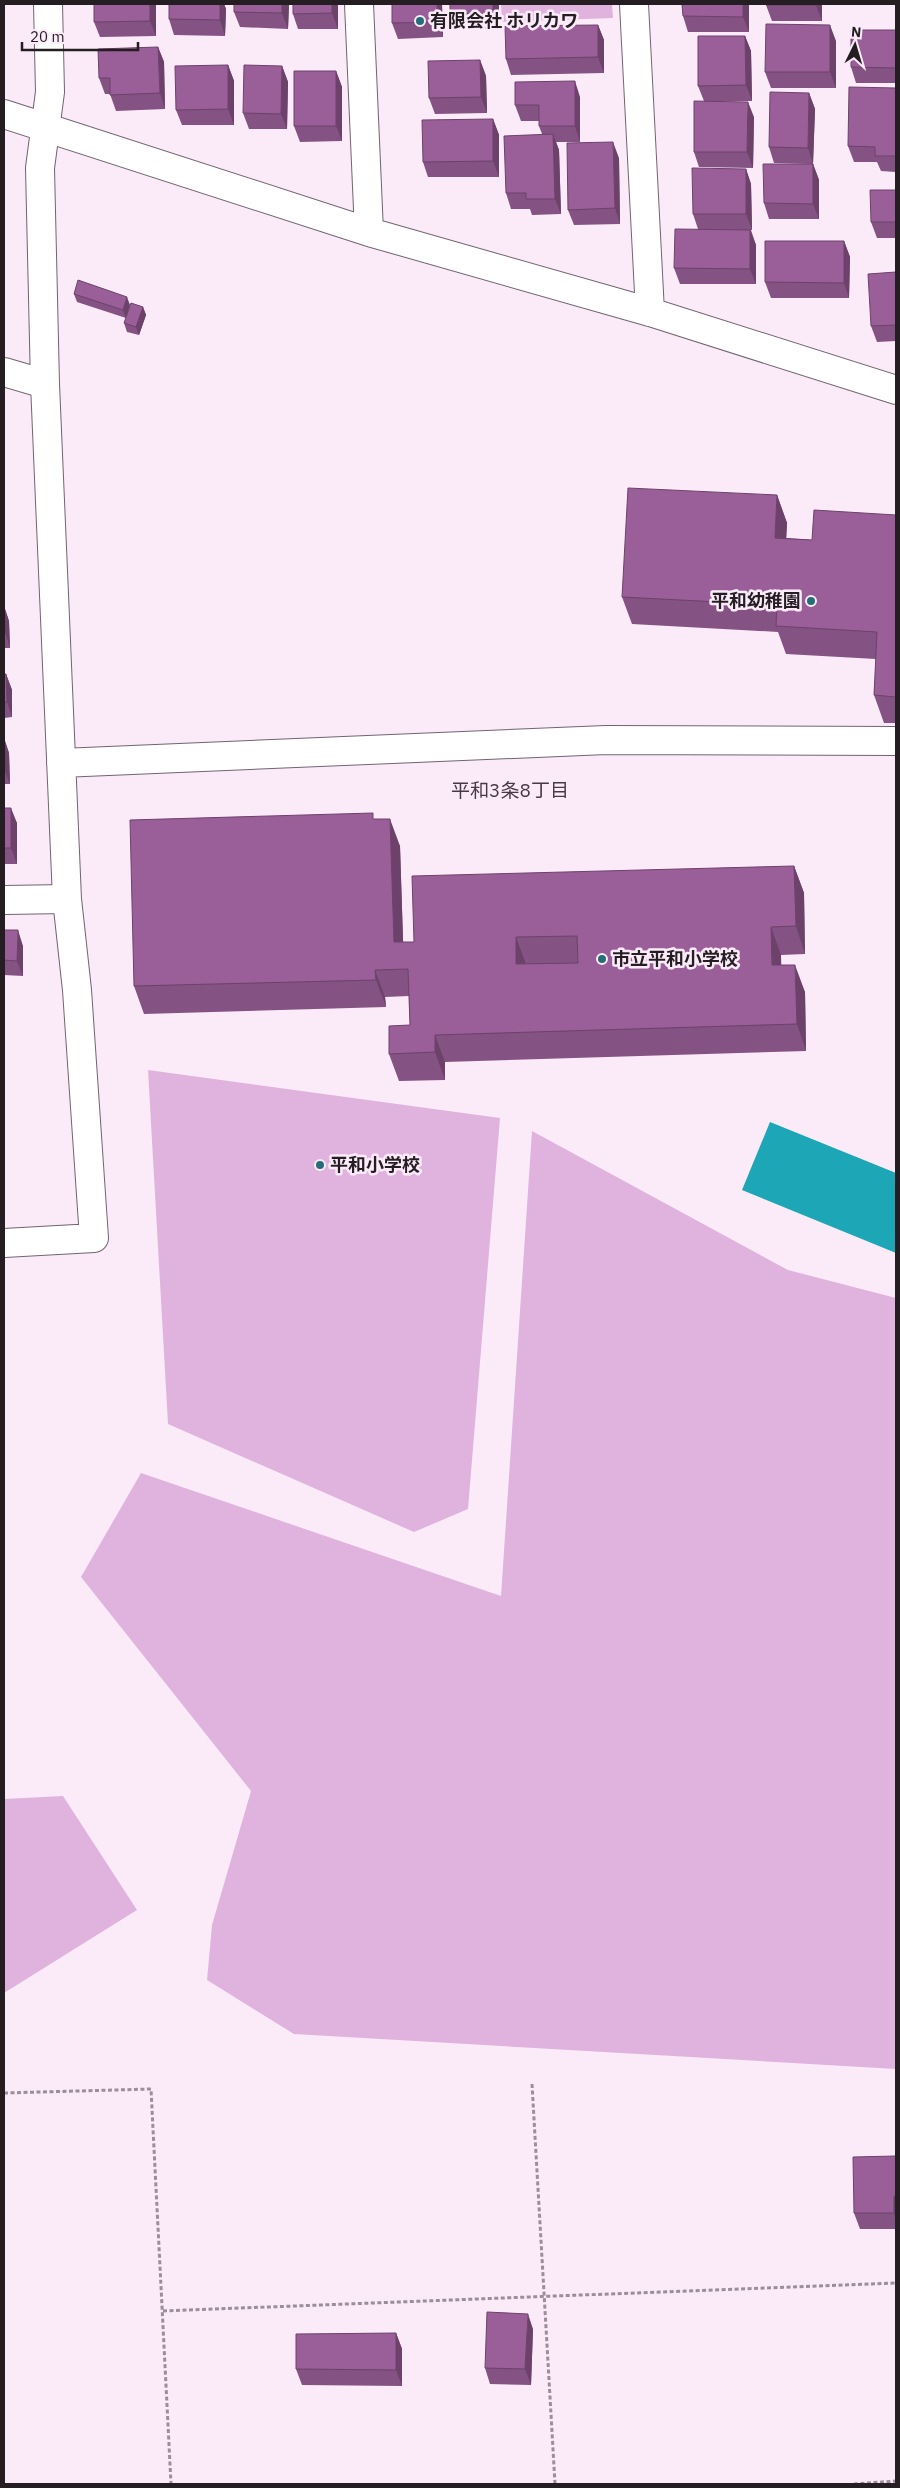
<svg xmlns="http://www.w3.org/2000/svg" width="900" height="2488" viewBox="0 0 900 2488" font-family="'IBM Plex Sans','Noto Sans JP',sans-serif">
	<rect width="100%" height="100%" fill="#fbebf9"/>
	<path fill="#e0b3de" d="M 501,4 L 612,4 L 613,18 L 502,22 Z
		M 148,1070 L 500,1118 L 468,1509 L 414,1532 L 168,1424 Z
		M 532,1131 L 788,1270 L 896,1298 L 896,2069 L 294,2034 L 207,1980 L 212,1925 L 251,1791 L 81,1577 L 141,1473 L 501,1596 Z
		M 63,1796 L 137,1910 L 4,1993 L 4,1799 Z"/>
	<path fill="#1da6b6" d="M 770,1122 L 896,1173 L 896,1253 L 742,1190 Z"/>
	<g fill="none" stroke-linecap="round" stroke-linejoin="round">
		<g stroke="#716471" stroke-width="30">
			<path id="minor" d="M 359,4 L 369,232
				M 634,4 L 650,312
				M 4,114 L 369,232 L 650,312 L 896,390
				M 4,372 L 45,384
				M 61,763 L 606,740 L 896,741
				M 4,900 L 67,899
				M 4,1243 L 94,1238 L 77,990 L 67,899 L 45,384 L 40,168 L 50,92 L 48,4"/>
		</g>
		<path stroke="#9a8f99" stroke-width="3" stroke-dasharray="4 2.5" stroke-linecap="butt" d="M 532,2084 L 555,2484
			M 4,2093 L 151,2089 L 171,2484
			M 163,2311 L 896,2283
			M 854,2484 L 896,2481"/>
		<use href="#minor" stroke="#fff" stroke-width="28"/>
	</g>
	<path fill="#845283" d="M 94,4 L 156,4 L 156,36 L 100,37 L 94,22 Z
		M 220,4 L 224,4 L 226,9 L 225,36 L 174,35 L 169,19 Z
		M 234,4 L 289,4 L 288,29 L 240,27 L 234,12 Z
		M 293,4 L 338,4 L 338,29 L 298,29 L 293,14 Z
		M 442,4 L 443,37 L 398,39 L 392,23 Z
		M 499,4 L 499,29 L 456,29 L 450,13 Z
		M 682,4 L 749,4 L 749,32 L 688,32 L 683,16 Z
		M 822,4 L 822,21 L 772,21 L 766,5 Z
		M 598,25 L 604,40 L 604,73 L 511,75 L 506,59 Z
		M 896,30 L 896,83 L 856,83 L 851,67 Z
		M 745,36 L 751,51 L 752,101 L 718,101 L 754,117 L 753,168 L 699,167 L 694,152 L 704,101 L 698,86 Z
		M 836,41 L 836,88 L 771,88 L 765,72 Z
		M 158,47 L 164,62 L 165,109 L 116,111 L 110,94 L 105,94 L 99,78 Z
		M 480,60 L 486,76 L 487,113 L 435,114 L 429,98 Z
		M 228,65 L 234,81 L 234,125 L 182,125 L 176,110 Z
		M 282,66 L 288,82 L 287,129 L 249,129 L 243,113 Z
		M 336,71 L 342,87 L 342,141 L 300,142 L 294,126 Z
		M 896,88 L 896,172 L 881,171 L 877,162 L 854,162 L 848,146 Z
		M 809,93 L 815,109 L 813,164 L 774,163 L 769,147 Z
		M 580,97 L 580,142 L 556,142 L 559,150 L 561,214 L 532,215 L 530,209 L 511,209 L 506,193 L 542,134 L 539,126 L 539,121 L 521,121 L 515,105 Z
		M 493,119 L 499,135 L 499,177 L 428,177 L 423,162 Z
		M 619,158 L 620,224 L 574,225 L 568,210 Z
		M 813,164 L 819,180 L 819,219 L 769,219 L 764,203 Z
		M 746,169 L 751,184 L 752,230 L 751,230 L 756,245 L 756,284 L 680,284 L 674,268 L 698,229 L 693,214 Z
		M 896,190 L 896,238 L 877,238 L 871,222 Z
		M 844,241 L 850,257 L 849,298 L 771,298 L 765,282 Z
		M 896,272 L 896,341 L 877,342 L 871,326 Z
		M 74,294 L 127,297 L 126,318 L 77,302 Z
		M 143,307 L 146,315 L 139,335 L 127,332 L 124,323 Z
		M 777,495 L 787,523 L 786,538 L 812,540 L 896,515 L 896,723 L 884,723 L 874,695 L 876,659 L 786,654 L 778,632 L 632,624 L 622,597 Z
		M 4,606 L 9,621 L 10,648 L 4,648 Z
		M 4,674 L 6,674 L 12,690 L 12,717 L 4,718 Z
		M 4,738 L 9,753 L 10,784 L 4,784 Z
		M 4,808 L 17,823 L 17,864 L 4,864 Z
		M 375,819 L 400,846 L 403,942 L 414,942 L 794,866 L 804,893 L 805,954 L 781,955 L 781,965 L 805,992 L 806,1051 L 445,1062 L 445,1080 L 399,1081 L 389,1054 L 410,1025 L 409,996 L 385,997 L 386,1007 L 144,1014 L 134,986 Z
		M 4,930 L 23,946 L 23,976 L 4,975 Z
		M 896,2156 L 896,2229 L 860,2229 L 854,2213 Z
		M 533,2329 L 531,2385 L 490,2384 L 485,2368 Z
		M 396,2333 L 402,2349 L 402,2386 L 302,2385 L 296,2369 Z"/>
	<path fill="#6c426a" d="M 150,4 L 156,4 L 156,36 L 150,21 Z
		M 220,4 L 224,4 L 226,9 L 225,36 L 220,20 Z
		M 282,4 L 289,4 L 288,29 L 282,13 Z
		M 332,4 L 338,4 L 338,29 L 332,13 Z
		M 437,4 L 442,4 L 443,37 L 438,22 Z
		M 493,4 L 499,4 L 499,29 L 493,14 Z
		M 743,4 L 749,4 L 749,32 L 743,17 Z
		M 816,4 L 822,4 L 822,21 L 816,5 Z
		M 598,25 L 604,40 L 604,73 L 598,57 Z
		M 830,25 L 836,41 L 836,88 L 830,72 Z
		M 745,36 L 751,51 L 752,101 L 746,85 Z
		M 158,47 L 164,62 L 165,109 L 160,93 Z
		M 480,60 L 486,76 L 487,113 L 481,97 Z
		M 228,65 L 234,81 L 234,125 L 228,109 Z
		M 282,66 L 288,82 L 287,129 L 281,114 Z
		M 336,71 L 342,87 L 342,141 L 336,126 Z
		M 575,81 L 580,97 L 580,142 L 575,126 Z
		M 809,93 L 815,109 L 813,164 L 808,148 Z
		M 748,102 L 754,117 L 753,168 L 747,152 Z
		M 493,119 L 499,135 L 499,177 L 493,161 Z
		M 553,134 L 559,150 L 561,214 L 555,199 Z
		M 613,142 L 619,158 L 620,224 L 615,208 Z
		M 813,164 L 819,180 L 819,219 L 813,204 Z
		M 746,169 L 751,184 L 752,230 L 746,214 Z
		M 750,230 L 756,245 L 756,284 L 750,269 Z
		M 844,241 L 850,257 L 849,298 L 844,283 Z
		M 127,297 L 130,305 L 126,318 L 123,310 Z
		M 143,307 L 146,315 L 139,335 L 136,327 Z
		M 777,495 L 787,523 L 785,565 L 775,538 Z
		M 4,542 L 5,546 L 5,575 L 4,573 Z
		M 4,606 L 9,621 L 10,648 L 5,632 Z
		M 6,674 L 12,690 L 12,717 L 7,702 Z
		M 4,738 L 9,753 L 10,784 L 4,769 Z
		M 11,808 L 17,823 L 17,864 L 11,848 Z
		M 390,819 L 400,846 L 404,969 L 394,942 Z
		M 794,866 L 804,893 L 805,954 L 796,926 Z
		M 771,927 L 781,955 L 782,992 L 772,965 Z
		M 18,930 L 23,946 L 23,976 L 17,961 Z
		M 516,937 L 526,964 L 516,964 Z
		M 795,965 L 805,992 L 806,1051 L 797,1024 Z
		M 375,970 L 385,997 L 386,1007 L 376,980 Z
		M 435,1035 L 445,1062 L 445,1080 L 435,1052 Z
		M 894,2196 L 896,2203 L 896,2219 L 894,2213 Z
		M 528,2314 L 533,2329 L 531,2385 L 525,2369 Z
		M 396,2333 L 402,2349 L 402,2386 L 396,2370 Z"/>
	<path fill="#9a5f98" stroke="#6c426a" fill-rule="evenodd" d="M 94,4 L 150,4 L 150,21 L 94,22 Z
		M 169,4 L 220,4 L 220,20 L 169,19 Z
		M 234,4 L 282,4 L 282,13 L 234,12 Z
		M 293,4 L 332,4 L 332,13 L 293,14 Z
		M 392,4 L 437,4 L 438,22 L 392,23 Z
		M 450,4 L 493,4 L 493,14 L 450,13 Z
		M 682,4 L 743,4 L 743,17 L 683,16 Z
		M 766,4 L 816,4 L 816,5 L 766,5 Z
		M 766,24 L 830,25 L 830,72 L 765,72 Z
		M 598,25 L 598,57 L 506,59 L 505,26 Z
		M 851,30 L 896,30 L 896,68 L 851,67 Z
		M 698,36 L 745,36 L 746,85 L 698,86 Z
		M 158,47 L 160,93 L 110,95 L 110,78 L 99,78 L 98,49 Z
		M 480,60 L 481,97 L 429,98 L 428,61 Z
		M 228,65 L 228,109 L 176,110 L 175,66 Z
		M 244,65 L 282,66 L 281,114 L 243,113 Z
		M 294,71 L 336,71 L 336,126 L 294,126 Z
		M 575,81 L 575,126 L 539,126 L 539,105 L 515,105 L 515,82 Z
		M 849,87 L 896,88 L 896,156 L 875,156 L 875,147 L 848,146 Z
		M 770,92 L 809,93 L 808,148 L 769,147 Z
		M 694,101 L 748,102 L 747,152 L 694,152 Z
		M 493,119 L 493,161 L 423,162 L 422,120 Z
		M 553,134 L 555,199 L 526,199 L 526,193 L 506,193 L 504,136 Z
		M 613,142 L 615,208 L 568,210 L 567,143 Z
		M 763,164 L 813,164 L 813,204 L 764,203 Z
		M 692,168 L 746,169 L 746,214 L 693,214 Z
		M 870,190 L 896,190 L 896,222 L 871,222 Z
		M 675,229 L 750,230 L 750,269 L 674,268 Z
		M 765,241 L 844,241 L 844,283 L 765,282 Z
		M 896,272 L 896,325 L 871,326 L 868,274 Z
		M 78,280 L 127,297 L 123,310 L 74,294 Z
		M 131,303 L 143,307 L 136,327 L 124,323 Z
		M 628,488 L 777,495 L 775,538 L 812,540 L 814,510 L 896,515 L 896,697 L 874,695 L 877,632 L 776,626 L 777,605 L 622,597 Z
		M 4,610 L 5,632 L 4,632 Z
		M 4,674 L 6,674 L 7,702 L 4,702 Z
		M 4,808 L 11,808 L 11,848 L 4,848 Z
		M 373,813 L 373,819 L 390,819 L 394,942 L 414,942 L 412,876 L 794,866 L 796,926 L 771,927 L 772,965 L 795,965 L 797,1024 L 435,1035 L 435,1052 L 389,1054 L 389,1026 L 410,1025 L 408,969 L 375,970 L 376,980 L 134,986 L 130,820 ZM 577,936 L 578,963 L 516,964 L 516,937 Z
		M 4,930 L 18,930 L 17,961 L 4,960 Z
		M 896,2156 L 896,2196 L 894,2196 L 894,2213 L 854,2213 L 853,2157 Z
		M 487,2312 L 528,2314 L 525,2369 L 485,2368 Z
		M 396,2333 L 396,2370 L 296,2369 L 296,2334 Z"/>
	<g fill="#246e77" stroke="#fbebf9" stroke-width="2">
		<circle cx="420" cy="21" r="5"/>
		<circle cx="811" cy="601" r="5"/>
		<circle cx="602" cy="959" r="5"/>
		<circle cx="320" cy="1165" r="5"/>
	</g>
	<g text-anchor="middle" stroke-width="5" stroke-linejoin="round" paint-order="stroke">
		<g font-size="18" font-weight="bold" fill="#241e23" stroke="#fbebf9" text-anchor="start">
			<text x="430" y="27">有限会社 ホリカワ</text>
			<text x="801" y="607" text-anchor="end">平和幼稚園</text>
			<text x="612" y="965">市立平和小学校</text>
			<text x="330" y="1171">平和小学校</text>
		</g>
		<g font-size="19" fill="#463a45" stroke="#fbebf9">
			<text x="510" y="797">平和3条8丁目</text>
		</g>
	</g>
	<rect width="900" height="2488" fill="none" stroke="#241e23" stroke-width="10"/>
	<g transform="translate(855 45) rotate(5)" stroke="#fbebf9" stroke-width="4" paint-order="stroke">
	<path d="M0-4L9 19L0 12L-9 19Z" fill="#241e23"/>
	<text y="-8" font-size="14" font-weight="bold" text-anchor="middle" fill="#241e23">N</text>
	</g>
	<path d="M22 42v8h116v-8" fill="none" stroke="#241e23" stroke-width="2.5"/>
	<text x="30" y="42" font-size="15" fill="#241e23" stroke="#fbebf9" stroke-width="4" paint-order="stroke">20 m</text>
</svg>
